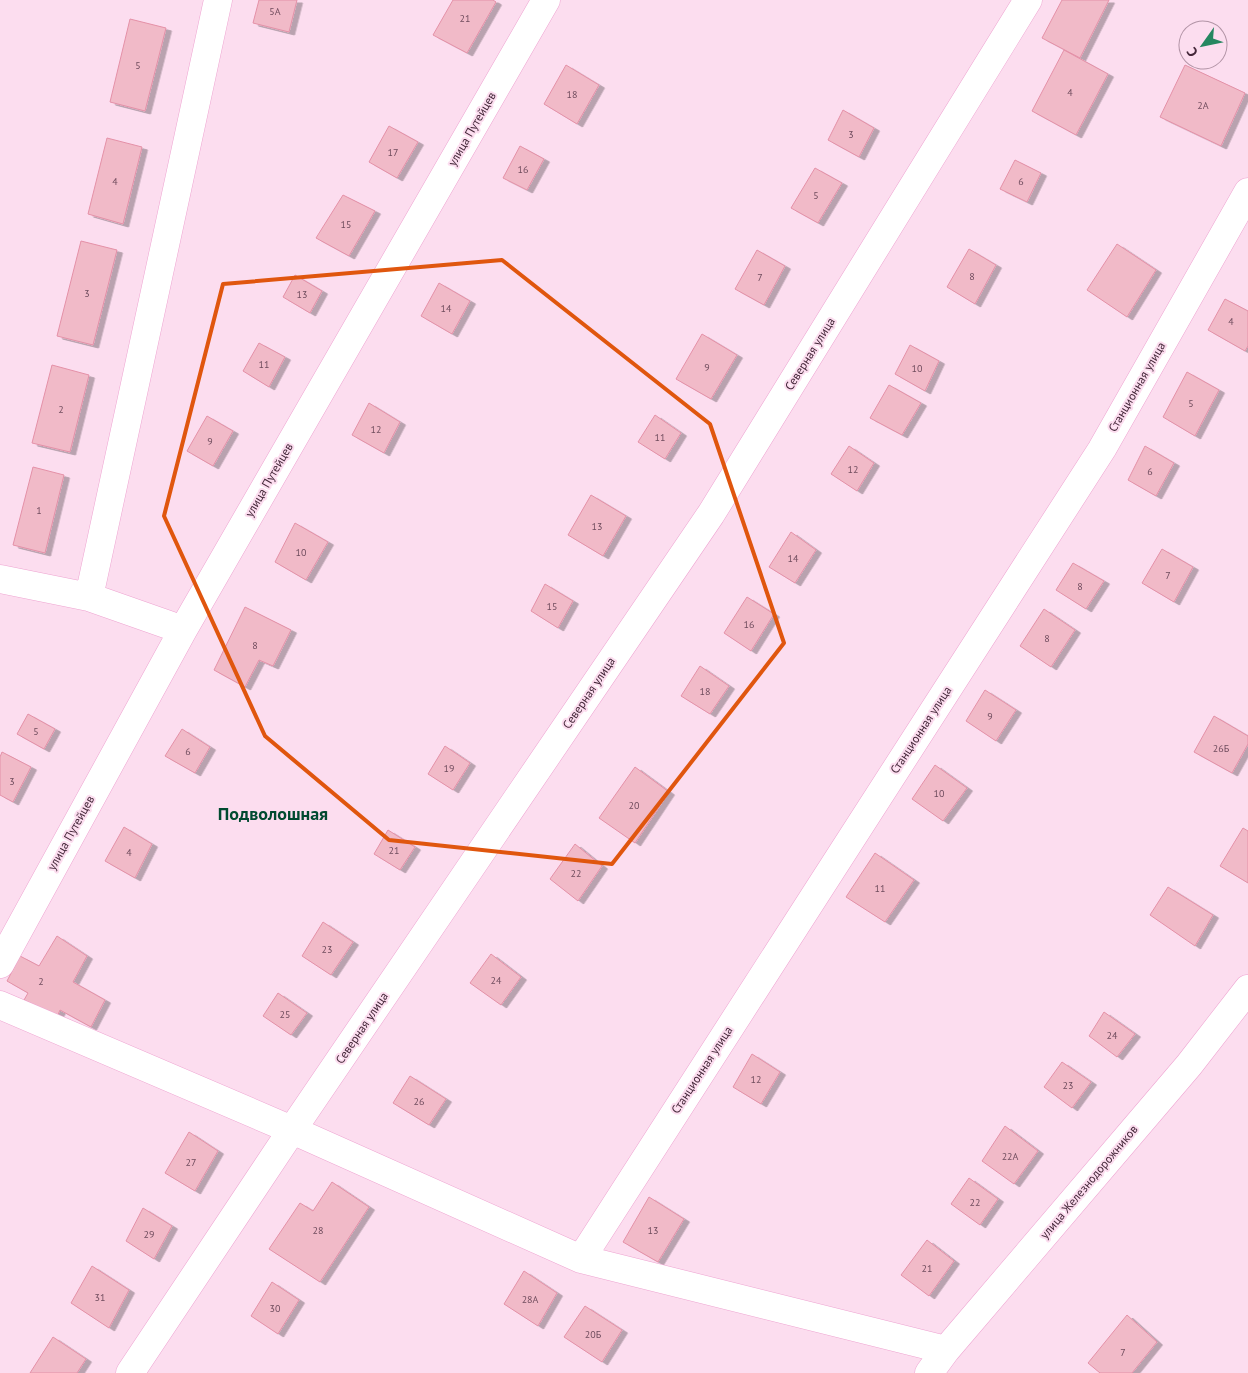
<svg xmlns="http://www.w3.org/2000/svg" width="1248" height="1373" viewBox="0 0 1248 1373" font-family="'PT Sans',sans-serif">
	<defs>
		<filter id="shadow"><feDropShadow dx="5.5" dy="3" stdDeviation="0" flood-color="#0004"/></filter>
	</defs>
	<rect width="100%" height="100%" fill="#fcddef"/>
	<path fill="#f1bac8" stroke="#e490a7" filter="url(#shadow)" d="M 259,0 L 297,0 L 289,32 L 253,23 Z
		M 453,0 L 493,0 L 496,2 L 467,53 L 433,35 Z
		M 1062,0 L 1109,0 L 1080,58 L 1042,38 Z
		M 130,19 L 166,28 L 145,111 L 110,102 Z
		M 1064,50 L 1108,74 L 1076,135 L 1032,111 Z
		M 566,65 L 599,85 L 577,124 L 544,104 Z
		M 1185,65 L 1245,93 L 1221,146 L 1160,117 Z
		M 843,110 L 874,128 L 859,157 L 828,140 Z
		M 389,126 L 418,142 L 397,178 L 369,162 Z
		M 107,138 L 142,147 L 123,224 L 88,214 Z
		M 520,146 L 544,159 L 527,190 L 503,178 Z
		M 1015,160 L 1041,173 L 1027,202 L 1000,189 Z
		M 815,168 L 842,183 L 818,223 L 791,208 Z
		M 343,195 L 375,211 L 349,256 L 316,238 Z
		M 81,241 L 117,250 L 93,345 L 57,336 Z
		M 1117,244 L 1156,270 L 1127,317 L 1087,290 Z
		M 969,249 L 996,265 L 975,304 L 947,287 Z
		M 757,250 L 785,266 L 764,305 L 735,289 Z
		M 295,275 L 322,291 L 310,313 L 283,297 Z
		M 439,283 L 470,301 L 452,334 L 421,316 Z
		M 1225,299 L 1248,311 L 1248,346 L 1245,351 L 1208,330 Z
		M 702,334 L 737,355 L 711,399 L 676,379 Z
		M 259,343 L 285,357 L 269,387 L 243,371 Z
		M 910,345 L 939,361 L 925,391 L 895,374 Z
		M 52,365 L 89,375 L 70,452 L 32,443 Z
		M 1187,372 L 1219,390 L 1195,436 L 1163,417 Z
		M 889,385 L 921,403 L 902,435 L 870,418 Z
		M 369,403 L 400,422 L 384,453 L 352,435 Z
		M 655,415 L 681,433 L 665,459 L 638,442 Z
		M 207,416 L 233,431 L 213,466 L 187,451 Z
		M 849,446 L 874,463 L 857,491 L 831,474 Z
		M 1145,446 L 1174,463 L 1156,496 L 1128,480 Z
		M 33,467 L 64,475 L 45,553 L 13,545 Z
		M 591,495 L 626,516 L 603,556 L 568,535 Z
		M 295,523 L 328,542 L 306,580 L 275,562 Z
		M 791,532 L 816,550 L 795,583 L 769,567 Z
		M 1162,549 L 1193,567 L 1174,602 L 1142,583 Z
		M 1073,563 L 1104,581 L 1086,609 L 1056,590 Z
		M 545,584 L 573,601 L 558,628 L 531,611 Z
		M 747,597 L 774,614 L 751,651 L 724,633 Z
		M 245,607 L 291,630 L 273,666 L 259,660 L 245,687 L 214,670 Z
		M 1044,609 L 1075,630 L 1051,667 L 1020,646 Z
		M 700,666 L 729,686 L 710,714 L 681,696 Z
		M 985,690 L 1016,710 L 996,741 L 966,721 Z
		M 28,714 L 55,729 L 44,749 L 17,734 Z
		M 1214,716 L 1248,736 L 1248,744 L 1232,773 L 1194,752 Z
		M 182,729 L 210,747 L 195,773 L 165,756 Z
		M 445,746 L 470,763 L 453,790 L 428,774 Z
		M 2,752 L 31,767 L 13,802 L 0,795 L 0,757 Z
		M 935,765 L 967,788 L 943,821 L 912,799 Z
		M 635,767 L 669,792 L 635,843 L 599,818 Z
		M 124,827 L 152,844 L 135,878 L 105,861 Z
		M 1243,828 L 1248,831 L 1248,883 L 1220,866 Z
		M 388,830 L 415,847 L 400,870 L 374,854 Z
		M 575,844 L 602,866 L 578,901 L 550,879 Z
		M 875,853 L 914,880 L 885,922 L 846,897 Z
		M 1168,887 L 1213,915 L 1195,946 L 1150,915 Z
		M 323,922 L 353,942 L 331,975 L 302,956 Z
		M 57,936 L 87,956 L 73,982 L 105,1000 L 91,1027 L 60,1010 L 57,1017 L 24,1000 L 28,993 L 7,981 L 20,956 L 39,966 Z
		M 491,954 L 521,977 L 501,1005 L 470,983 Z
		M 278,993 L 307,1013 L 291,1035 L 263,1016 Z
		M 1104,1012 L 1135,1034 L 1117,1057 L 1089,1036 Z
		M 752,1054 L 780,1072 L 761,1104 L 733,1087 Z
		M 1062,1062 L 1091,1082 L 1072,1108 L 1044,1087 Z
		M 410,1076 L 446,1099 L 429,1125 L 393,1103 Z
		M 1005,1126 L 1038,1151 L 1014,1184 L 982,1161 Z
		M 189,1132 L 218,1151 L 195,1191 L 165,1173 Z
		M 969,1178 L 998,1199 L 980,1225 L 951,1204 Z
		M 332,1182 L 369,1207 L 320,1282 L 269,1249 L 300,1203 L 313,1211 Z
		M 649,1197 L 684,1219 L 658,1262 L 623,1242 Z
		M 143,1208 L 172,1226 L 154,1259 L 126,1241 Z
		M 927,1240 L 954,1261 L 929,1296 L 901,1275 Z
		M 92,1266 L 129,1290 L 109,1328 L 71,1303 Z
		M 524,1271 L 557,1293 L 538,1326 L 504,1304 Z
		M 272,1282 L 299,1300 L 278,1334 L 251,1316 Z
		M 585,1306 L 622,1330 L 602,1362 L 564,1337 Z
		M 1127,1315 L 1157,1342 L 1132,1373 L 1100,1373 L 1088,1363 Z
		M 53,1337 L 86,1359 L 77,1373 L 30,1373 Z"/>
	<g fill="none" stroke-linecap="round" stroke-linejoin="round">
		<g stroke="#eea4d1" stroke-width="29">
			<path id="street" d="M 0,579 L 89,597 L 183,630
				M 89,597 L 218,0
				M 0,964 L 183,630 L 546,0
				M 0,1005 L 292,1130 L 581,1259 L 946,1350
				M 581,1259 L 1102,449 L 1248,192
				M 130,1373 L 292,1130 L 711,514 L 1028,0
				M 929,1373 L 946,1350 L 1189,1065 L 1248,989"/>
		</g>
		<use href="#street" stroke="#fff" stroke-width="28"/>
	</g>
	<path fill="none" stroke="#e0560e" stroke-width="4" stroke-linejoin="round" d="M 502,260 L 710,424 L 784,643 L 612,864 L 389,840 L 265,736 L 164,516 L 223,284 Z"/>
	<g text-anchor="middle" stroke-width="4" stroke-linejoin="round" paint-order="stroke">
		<g font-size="10" fill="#6f4c5d">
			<text x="275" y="15">5А</text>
			<text x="465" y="22">21</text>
			<text x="138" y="69">5</text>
			<text x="1070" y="96">4</text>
			<text x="572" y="98">18</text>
			<text x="1203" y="109">2А</text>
			<text x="851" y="138">3</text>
			<text x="393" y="156">17</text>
			<text x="523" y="173">16</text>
			<text x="115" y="185">4</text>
			<text x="1021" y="185">6</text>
			<text x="816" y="199">5</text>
			<text x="346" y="228">15</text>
			<text x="972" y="280">8</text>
			<text x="760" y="281">7</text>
			<text x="87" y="297">3</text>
			<text x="302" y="298">13</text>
			<text x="446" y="312">14</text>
			<text x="1231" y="325">4</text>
			<text x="264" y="368">11</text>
			<text x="707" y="371">9</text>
			<text x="917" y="372">10</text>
			<text x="1191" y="407">5</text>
			<text x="61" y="413">2</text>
			<text x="376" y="433">12</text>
			<text x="660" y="441">11</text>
			<text x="210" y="445">9</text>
			<text x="853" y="473">12</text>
			<text x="1150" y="475">6</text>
			<text x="39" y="514">1</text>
			<text x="597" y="530">13</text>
			<text x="301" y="556">10</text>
			<text x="793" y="562">14</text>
			<text x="1168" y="579">7</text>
			<text x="1080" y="590">8</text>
			<text x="552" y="610">15</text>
			<text x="749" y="628">16</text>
			<text x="1047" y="642">8</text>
			<text x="255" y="649">8</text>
			<text x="705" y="695">18</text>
			<text x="990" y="720">9</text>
			<text x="36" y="735">5</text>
			<text x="1221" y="752">26Б</text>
			<text x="188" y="755">6</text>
			<text x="449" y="772">19</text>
			<text x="12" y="785">3</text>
			<text x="939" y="797">10</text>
			<text x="634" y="809">20</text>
			<text x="394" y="854">21</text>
			<text x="129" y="856">4</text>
			<text x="576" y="877">22</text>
			<text x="880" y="892">11</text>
			<text x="327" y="953">23</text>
			<text x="496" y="984">24</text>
			<text x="41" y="985">2</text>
			<text x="285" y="1018">25</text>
			<text x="1112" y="1039">24</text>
			<text x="756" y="1083">12</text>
			<text x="1068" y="1089">23</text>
			<text x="419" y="1105">26</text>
			<text x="1010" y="1160">22А</text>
			<text x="191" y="1166">27</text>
			<text x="975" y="1206">22</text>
			<text x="318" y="1234">28</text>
			<text x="653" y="1234">13</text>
			<text x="149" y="1238">29</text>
			<text x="927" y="1272">21</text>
			<text x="100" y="1301">31</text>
			<text x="530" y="1303">28А</text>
			<text x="275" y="1312">30</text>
			<text x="593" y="1338">20Б</text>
			<text x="1123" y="1356">7</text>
		</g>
		<g font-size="12" fill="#442739" stroke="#fcddef">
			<text transform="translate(472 129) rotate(-60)" y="4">улица Путейцев</text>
			<text transform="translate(810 354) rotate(-58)" y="4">Северная улица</text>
			<text transform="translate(1137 387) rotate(-60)" y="4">Станционная улица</text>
			<text transform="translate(269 480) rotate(-60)" y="4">улица Путейцев</text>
			<text transform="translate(589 693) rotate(-56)" y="4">Северная улица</text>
			<text transform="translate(921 730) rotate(-57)" y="4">Станционная улица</text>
			<text transform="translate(71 833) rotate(-61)" y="4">улица Путейцев</text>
			<text transform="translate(362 1028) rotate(-56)" y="4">Северная улица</text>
			<text transform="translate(702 1070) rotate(-57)" y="4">Станционная улица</text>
			<text transform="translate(1089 1182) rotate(-50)" y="4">улица Железнодорожников</text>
		</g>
		<g font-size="18" font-weight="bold" fill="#004a30" stroke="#fcddef">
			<text x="273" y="820">Подволошная</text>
		</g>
	</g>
	<g transform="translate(1203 45) rotate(237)"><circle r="24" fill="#fcddef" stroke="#b294a6"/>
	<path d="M0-4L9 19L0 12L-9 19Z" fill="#258760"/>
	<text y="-8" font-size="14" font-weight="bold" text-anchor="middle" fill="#442739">С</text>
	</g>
</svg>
